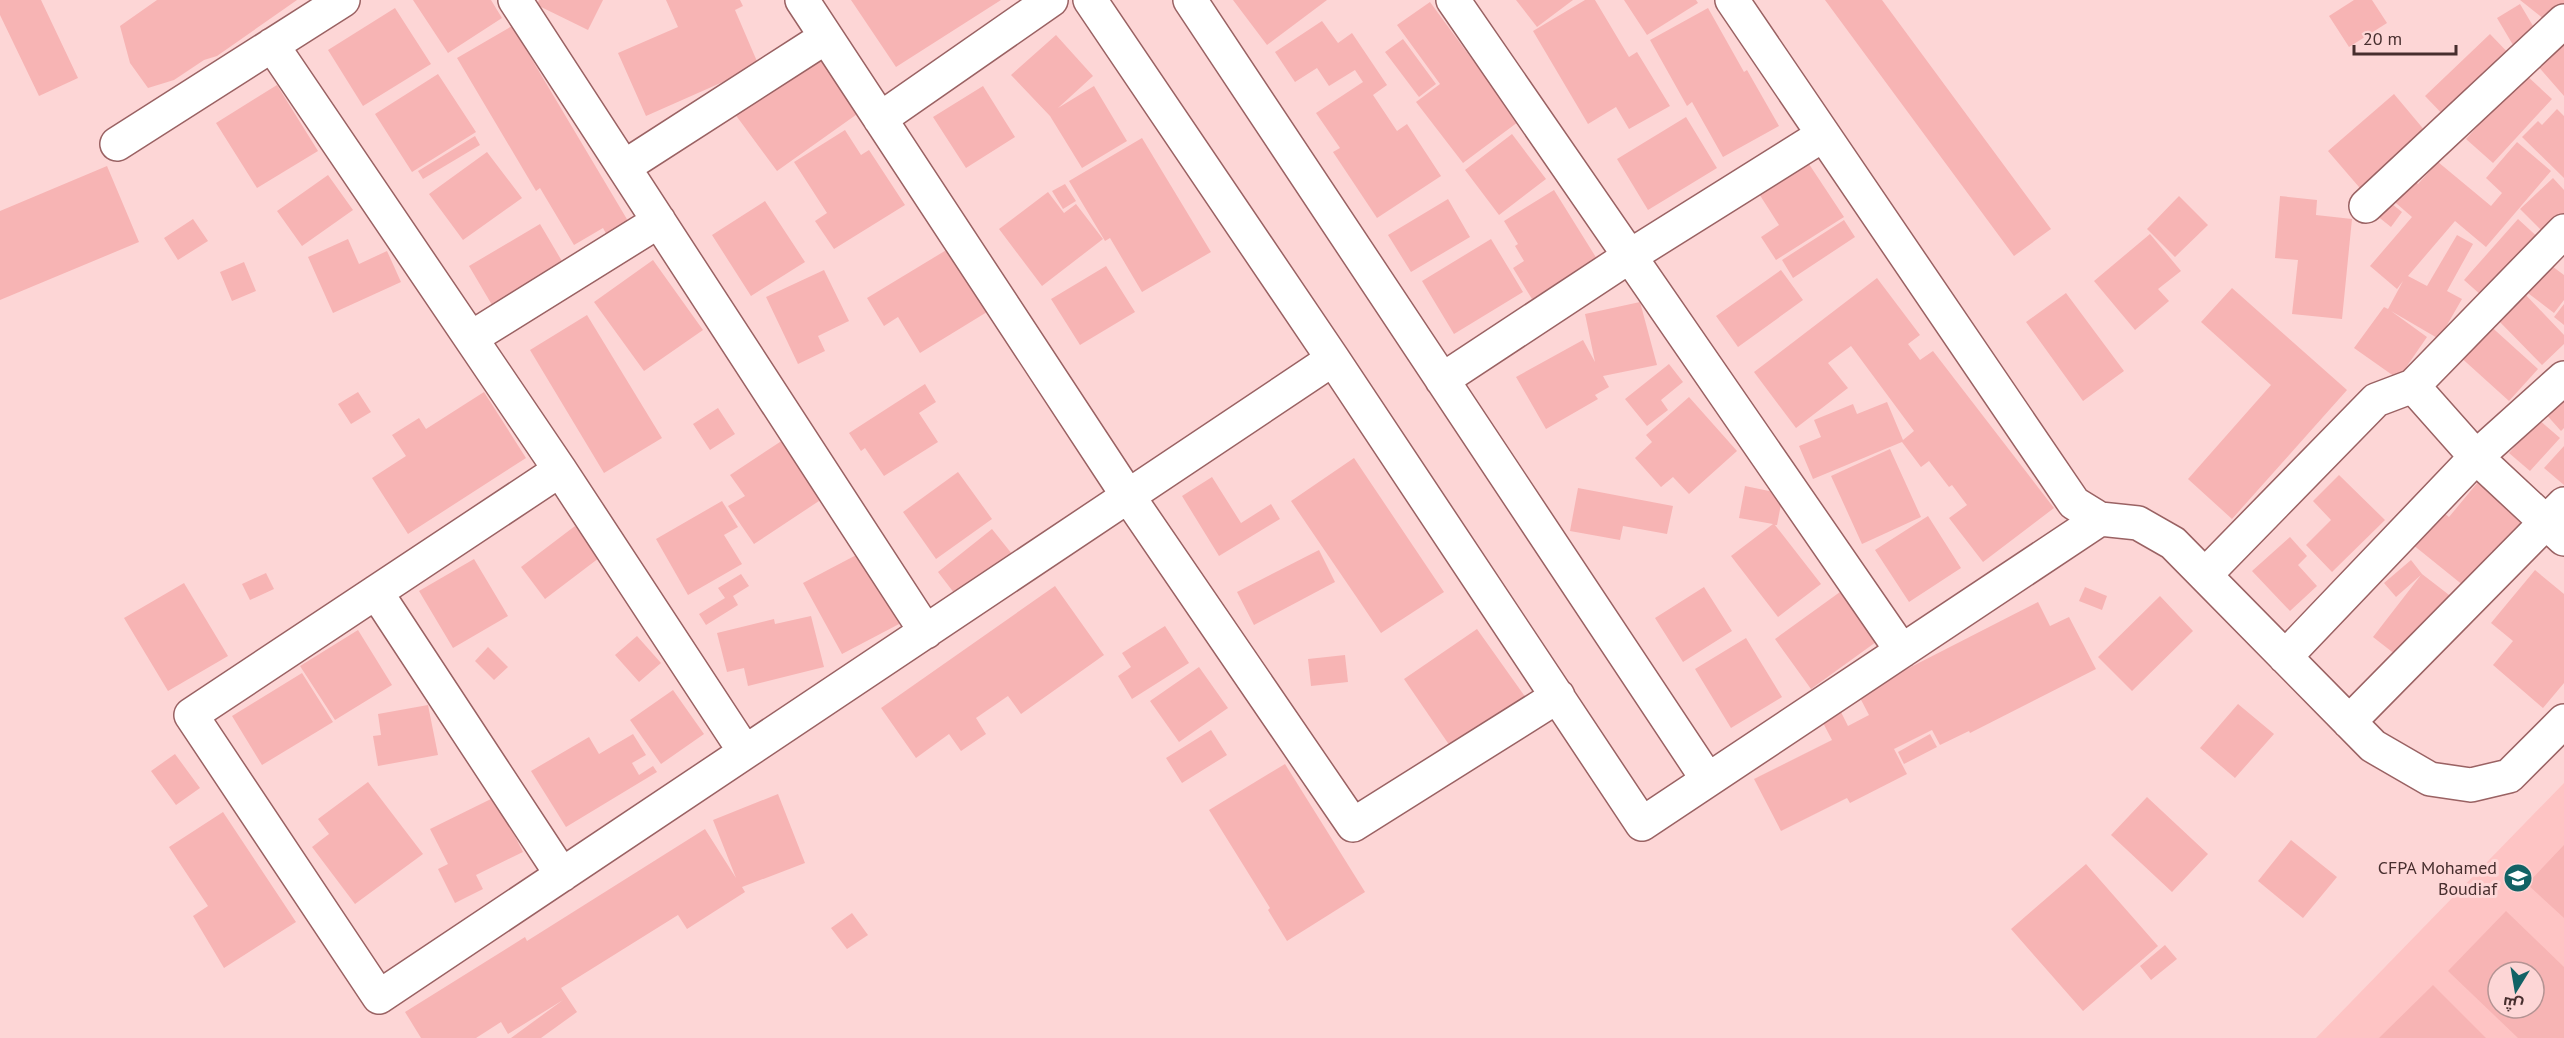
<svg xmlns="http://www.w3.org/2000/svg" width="2564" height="1038" viewBox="0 0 2564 1038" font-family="'PT Sans',Cairo,sans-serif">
	<rect width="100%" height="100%" fill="#fdd6d6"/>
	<path fill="#fec4c4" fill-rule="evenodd" d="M 2564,783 L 2564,1038 L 2316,1038 ZM 2498,972 L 2534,972 L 2534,1008 L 2498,1008 Z"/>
	<path fill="#f7b4b4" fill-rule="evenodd" d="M 0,0 L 41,0 L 78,78 L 39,96 L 0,15 Z
		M 157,0 L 297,0 L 217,56 L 204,60 L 174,80 L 148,88 L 130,63 L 120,26 Z
		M 413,0 L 491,0 L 502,18 L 448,53 Z
		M 539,0 L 603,0 L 588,30 L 537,5 Z
		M 666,0 L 740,0 L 743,6 L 735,10 L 759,66 L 646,116 L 618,53 L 678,27 Z
		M 851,0 L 1001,0 L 896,67 Z
		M 1233,0 L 1327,0 L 1267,45 Z
		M 1516,0 L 1573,0 L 1537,27 Z
		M 1585,0 L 1595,0 L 1629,57 L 1637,52 L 1670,106 L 1629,129 L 1616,107 L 1588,124 L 1533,31 Z
		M 1624,0 L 1696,0 L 1698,3 L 1647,35 Z
		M 1825,0 L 1882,0 L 2051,229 L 2014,256 Z
		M 2354,0 L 2372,0 L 2387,23 L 2349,47 L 2329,16 Z
		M 2520,0 L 2564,0 L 2564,14 L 2554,27 Z
		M 1430,2 L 1518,122 L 1463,163 L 1416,102 L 1440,84 L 1397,25 Z
		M 2520,4 L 2539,36 L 2516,50 L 2497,18 Z
		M 395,8 L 431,64 L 363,106 L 328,50 Z
		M 1708,8 L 1744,72 L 1747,70 L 1779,126 L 1723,157 L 1692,102 L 1687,106 L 1650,40 Z
		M 1322,21 L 1338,43 L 1352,33 L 1387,85 L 1373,95 L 1397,131 L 1407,124 L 1441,176 L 1377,218 L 1333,152 L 1340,148 L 1316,113 L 1363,82 L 1355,70 L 1329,86 L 1317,68 L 1295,82 L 1275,52 Z
		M 512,26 L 631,226 L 609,239 L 603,228 L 574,245 L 540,188 L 536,191 L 457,58 Z
		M 2490,34 L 2515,60 L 2450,122 L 2425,96 Z
		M 1056,35 L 1093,76 L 1058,108 L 1094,86 L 1127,141 L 1082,168 L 1050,116 L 1011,75 Z
		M 1403,39 L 1436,84 L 1419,97 L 1385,52 Z
		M 2563,43 L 2564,44 L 2564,96 L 2537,65 Z
		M 816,51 L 860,112 L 777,171 L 732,110 Z
		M 438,74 L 476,132 L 412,172 L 375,114 Z
		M 2525,74 L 2552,99 L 2493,163 L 2466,139 Z
		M 277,85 L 318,151 L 257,188 L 216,123 Z
		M 983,86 L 1015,137 L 966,168 L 933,117 Z
		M 2394,94 L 2431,138 L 2365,194 L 2328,151 Z
		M 2557,109 L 2564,116 L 2564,178 L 2522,137 L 2538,121 L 2542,125 Z
		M 1686,117 L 1717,168 L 1648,210 L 1617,159 Z
		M 845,130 L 861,155 L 869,150 L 905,205 L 834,249 L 815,221 L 827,213 L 794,162 Z
		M 1512,134 L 1546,179 L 1499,215 L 1465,170 Z
		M 475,136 L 480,145 L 423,179 L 418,171 Z
		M 1142,138 L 1211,252 L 1142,292 L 1110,238 L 1105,241 L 1069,181 Z
		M 2517,142 L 2551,171 L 2486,247 L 2455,221 L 2408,276 L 2427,286 L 2457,235 L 2473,244 L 2447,291 L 2462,299 L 2439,339 L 2391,311 L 2427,337 L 2398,379 L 2354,348 L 2384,307 L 2388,309 L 2403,281 L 2397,289 L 2370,266 L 2412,217 L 2389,197 L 2408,175 L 2418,184 L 2438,162 L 2491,206 L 2502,193 L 2486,178 Z
		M 487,152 L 522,198 L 463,240 L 429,194 Z
		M 1803,155 L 1844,217 L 1776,260 L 1761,237 L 1779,225 L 1754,186 Z
		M 107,166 L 139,242 L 0,300 L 0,211 Z
		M 328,175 L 353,210 L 302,246 L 277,211 Z
		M 2553,178 L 2564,190 L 2564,226 L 2550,239 L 2520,209 Z
		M 1065,184 L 1076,201 L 1063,209 L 1052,191 Z
		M 1554,190 L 1597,259 L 1532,299 L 1513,268 L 1524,261 L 1515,246 L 1518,244 L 1504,221 Z
		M 1048,192 L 1064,213 L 1076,204 L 1103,239 L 1042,286 L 999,229 Z
		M 2179,196 L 2208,225 L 2175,257 L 2147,229 Z
		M 2280,196 L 2317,200 L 2316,215 L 2352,219 L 2342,319 L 2292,314 L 2298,260 L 2275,258 Z
		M 2382,196 L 2402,212 L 2391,227 L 2371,211 Z
		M 1448,199 L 1470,237 L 1411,272 L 1388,235 Z
		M 765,201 L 805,262 L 751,296 L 712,235 Z
		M 193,219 L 208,241 L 178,260 L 164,238 Z
		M 2518,219 L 2543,242 L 2490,303 L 2464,280 Z
		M 1844,220 L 1855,237 L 1793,278 L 1782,260 Z
		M 540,224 L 566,268 L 495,310 L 469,266 Z
		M 2150,234 L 2181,271 L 2158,289 L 2169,301 L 2135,330 L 2094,281 Z
		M 348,239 L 359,264 L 387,251 L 401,282 L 333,313 L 308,257 Z
		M 1491,239 L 1523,292 L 1454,334 L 1422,281 Z
		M 948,249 L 987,312 L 920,353 L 898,317 L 884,326 L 867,298 Z
		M 2541,258 L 2564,275 L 2564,300 L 2554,313 L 2520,287 Z
		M 653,260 L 703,330 L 644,371 L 594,302 Z
		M 244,262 L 256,291 L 232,301 L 220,272 Z
		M 1106,266 L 1135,312 L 1080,345 L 1051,299 Z
		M 824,270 L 849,321 L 818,336 L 825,351 L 798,364 L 766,297 Z
		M 1781,270 L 1803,300 L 1738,347 L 1716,316 Z
		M 1877,278 L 1920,335 L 1908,344 L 1920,360 L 1933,351 L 2054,508 L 1983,562 L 1949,518 L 1967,505 L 1952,485 L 1949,487 L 1929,461 L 1921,467 L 1902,442 L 1813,479 L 1799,446 L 1821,437 L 1814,420 L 1853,404 L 1857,414 L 1887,402 L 1903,440 L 1914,431 L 1851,346 L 1828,363 L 1848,388 L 1796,428 L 1754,372 Z
		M 2232,288 L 2347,390 L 2232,519 L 2188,479 L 2271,385 L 2201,322 Z
		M 2522,291 L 2564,335 L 2564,344 L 2542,365 L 2495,317 Z
		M 2066,293 L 2124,371 L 2083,401 L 2026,322 Z
		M 1640,302 L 1657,365 L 1603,376 L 1609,387 L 1595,395 L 1598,399 L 1546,429 L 1516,377 L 1583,340 L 1595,362 L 1585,314 Z
		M 2564,304 L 2564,325 L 2554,317 Z
		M 587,315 L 662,438 L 604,473 L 530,350 Z
		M 2486,322 L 2538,369 L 2509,401 L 2457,354 Z
		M 1669,364 L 1683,382 L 1661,400 L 1668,410 L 1647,426 L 1625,399 Z
		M 2564,381 L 2564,428 L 2561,431 L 2537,404 Z
		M 925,384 L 936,402 L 919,413 L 938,442 L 884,476 L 865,448 L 861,451 L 849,433 Z
		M 358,392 L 371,412 L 351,424 L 338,404 Z
		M 484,392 L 526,458 L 408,534 L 372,478 L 406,456 L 392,435 L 419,418 L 426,429 Z
		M 1689,397 L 1737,451 L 1689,494 L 1673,477 L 1661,487 L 1635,458 L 1652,442 L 1646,435 Z
		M 718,408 L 735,434 L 710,450 L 693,424 Z
		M 2539,420 L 2560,438 L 2530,471 L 2509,453 Z
		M 783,440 L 822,499 L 754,544 L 728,506 L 745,496 L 730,475 Z
		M 2564,446 L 2564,485 L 2544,468 Z
		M 1890,449 L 1921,517 L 1862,544 L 1831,476 Z
		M 1354,458 L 1444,592 L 1381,633 L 1291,501 Z
		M 958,472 L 992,519 L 936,559 L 903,512 Z
		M 2339,475 L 2385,520 L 2332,572 L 2306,545 L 2331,520 L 2313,501 Z
		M 2483,476 L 2536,519 L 2503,560 L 2492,551 L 2464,586 L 2407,540 L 2435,506 L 2449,517 Z
		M 1212,477 L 1241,523 L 1271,504 L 1280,519 L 1219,556 L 1182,496 Z
		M 1745,486 L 1783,494 L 1777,525 L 1775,525 L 1821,584 L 1778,617 L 1731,556 L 1773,524 L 1739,518 Z
		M 1578,488 L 1673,506 L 1667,534 L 1623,526 L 1620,540 L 1570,531 Z
		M 722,501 L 738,527 L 724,535 L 742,564 L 688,595 L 656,539 Z
		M 1928,516 L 1961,568 L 1909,602 L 1875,550 Z
		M 575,526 L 599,558 L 545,599 L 521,567 Z
		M 992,529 L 1016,559 L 961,602 L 938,572 Z
		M 2290,537 L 2307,556 L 2298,565 L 2317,586 L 2290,611 L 2252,571 Z
		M 1319,550 L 1335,582 L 1254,625 L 1237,592 Z
		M 862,552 L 901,623 L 842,654 L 803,583 Z
		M 474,559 L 508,616 L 453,648 L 419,591 Z
		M 2411,560 L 2422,574 L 2453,598 L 2405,662 L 2373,637 L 2421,575 L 2396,597 L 2384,583 Z
		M 2535,570 L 2564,594 L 2564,683 L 2543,708 L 2493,665 L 2513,641 L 2491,623 Z
		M 266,573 L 274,589 L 250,600 L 242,584 Z
		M 741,574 L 749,586 L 733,596 L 738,605 L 706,625 L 699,614 L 725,598 L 718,588 Z
		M 184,583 L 228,656 L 168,691 L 124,618 Z
		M 1055,586 L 1104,655 L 1021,714 L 1008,696 L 976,718 L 986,734 L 961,751 L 949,734 L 916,758 L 881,708 Z
		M 1704,587 L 1732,631 L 1683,662 L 1655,618 Z
		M 2085,587 L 2107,596 L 2102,610 L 2079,601 Z
		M 1840,592 L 1876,642 L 1811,689 L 1775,639 Z
		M 2160,596 L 2193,631 L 2132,691 L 2098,657 Z
		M 2038,602 L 2050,626 L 2069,617 L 2096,669 L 1970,733 L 1969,731 L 1940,745 L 1932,730 L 1894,749 L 1907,774 L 1850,803 L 1847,798 L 1781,831 L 1754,779 L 1832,740 L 1822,721 L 1841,712 L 1848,726 L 1869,715 L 1858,694 Z
		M 811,616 L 824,667 L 748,686 L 744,668 L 727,672 L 717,633 L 774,619 L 775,624 Z
		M 1165,626 L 1189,663 L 1132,699 L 1118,676 L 1131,667 L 1122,653 Z
		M 1477,629 L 1526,698 L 1452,749 L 1404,679 Z
		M 358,630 L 392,685 L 335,720 L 300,666 Z
		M 637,636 L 661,663 L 639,682 L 615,655 Z
		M 1746,638 L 1782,697 L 1731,728 L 1695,669 Z
		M 488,647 L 508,667 L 494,680 L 475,661 Z
		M 1345,655 L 1348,682 L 1311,686 L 1308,659 Z
		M 1199,667 L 1228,708 L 1179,742 L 1150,701 Z
		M 302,673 L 333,722 L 262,765 L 232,716 Z
		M 673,690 L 704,734 L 661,764 L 630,720 Z
		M 2238,704 L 2274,734 L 2235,778 L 2200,748 Z
		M 428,705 L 438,755 L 378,766 L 373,736 L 381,735 L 378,714 Z
		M 1211,730 L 1227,755 L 1182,783 L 1166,758 Z
		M 633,734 L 646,755 L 632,763 L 639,775 L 653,766 L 657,772 L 566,827 L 531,771 L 589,737 L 599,754 Z
		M 1930,734 L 1937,747 L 1904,764 L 1898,752 Z
		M 175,754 L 200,788 L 176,805 L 151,771 Z
		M 1285,764 L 1365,892 L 1287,941 L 1268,910 L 1270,908 L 1209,810 Z
		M 368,782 L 423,854 L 355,904 L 312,847 L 329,834 L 318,819 Z
		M 778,794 L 805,863 L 742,887 L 745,892 L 687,929 L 678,915 L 561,988 L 577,1012 L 541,1038 L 511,1038 L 563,1000 L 508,1034 L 501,1022 L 476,1038 L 421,1038 L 405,1012 L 525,937 L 527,941 L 705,829 L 736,878 L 713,820 Z
		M 495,797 L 523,852 L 476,875 L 483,889 L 455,903 L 438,869 L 448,864 L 430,829 Z
		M 2147,797 L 2208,854 L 2172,892 L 2111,835 Z
		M 223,812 L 296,922 L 224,968 L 193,916 L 208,906 L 169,847 Z
		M 2291,840 L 2337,877 L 2303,918 L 2258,881 Z
		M 2564,845 L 2564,918 L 2527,884 Z
		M 2086,864 L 2158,946 L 2083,1011 L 2011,929 Z
		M 2506,911 L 2564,967 L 2564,1038 L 2518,1038 L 2448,971 ZM 2498,972 L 2534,972 L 2534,1008 L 2498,1008 Z
		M 852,913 L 868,935 L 847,949 L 831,928 Z
		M 2165,945 L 2177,959 L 2151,980 L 2140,966 Z
		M 2433,985 L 2486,1038 L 2379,1038 Z"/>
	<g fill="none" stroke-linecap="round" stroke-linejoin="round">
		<g stroke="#9a6263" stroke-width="36">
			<path id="minor" d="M 515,0 L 926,632
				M 802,0 L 1128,496 L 1353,825 L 1558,696
				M 1090,0 L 1333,359 L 1642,824 L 2100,519
				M 1190,0 L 1708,780
				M 1453,0 L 1902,651
				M 1732,0 L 2074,503 L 2100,519 L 2138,523 L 2173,543 L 2373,746 L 2430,779 L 2471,785 L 2509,776 L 2564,721
				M 272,45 L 560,470 L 745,752
				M 880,119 L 1051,0
				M 117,144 L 343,0
				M 624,167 L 826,37
				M 2366,206 L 2564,21
				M 471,338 L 659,221
				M 1442,380 L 1630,256 L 1823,135
				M 2413,386 L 2476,457 L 2564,539
				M 560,470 L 191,715 L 379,997 L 1333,359
				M 2205,575 L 2376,400 L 2413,386 L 2564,231
				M 376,592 L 562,875
				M 2285,657 L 2476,457 L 2564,378
				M 2349,722 L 2564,504"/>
		</g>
		<use href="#minor" stroke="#fff" stroke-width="33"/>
	</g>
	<defs>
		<g id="university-disc" transform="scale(1.5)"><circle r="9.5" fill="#126265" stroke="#fdd6d6"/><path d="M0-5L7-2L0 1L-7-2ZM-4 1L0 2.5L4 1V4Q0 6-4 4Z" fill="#fff"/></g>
	</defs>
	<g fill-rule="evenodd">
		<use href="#university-disc" x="2518" y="878"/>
	</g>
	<g text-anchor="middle" stroke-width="6" stroke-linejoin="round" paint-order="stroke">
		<g font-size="18" fill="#472e2e" stroke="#fdd6d6" text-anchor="end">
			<text x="2497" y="874">CFPA Mohamed<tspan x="2497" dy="21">Boudiaf</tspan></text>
		</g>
	</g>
	<g transform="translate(2516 990) rotate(191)"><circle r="28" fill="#fdd6d6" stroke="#b49393" stroke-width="1.5"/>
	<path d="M0-4.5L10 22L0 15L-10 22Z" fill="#126265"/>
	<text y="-9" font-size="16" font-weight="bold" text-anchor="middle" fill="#472e2e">ش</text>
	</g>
	<path d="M2354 45v9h102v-9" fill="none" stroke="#472e2e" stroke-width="3"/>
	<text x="2363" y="45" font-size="18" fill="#472e2e" stroke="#fdd6d6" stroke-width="4.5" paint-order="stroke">20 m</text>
</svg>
